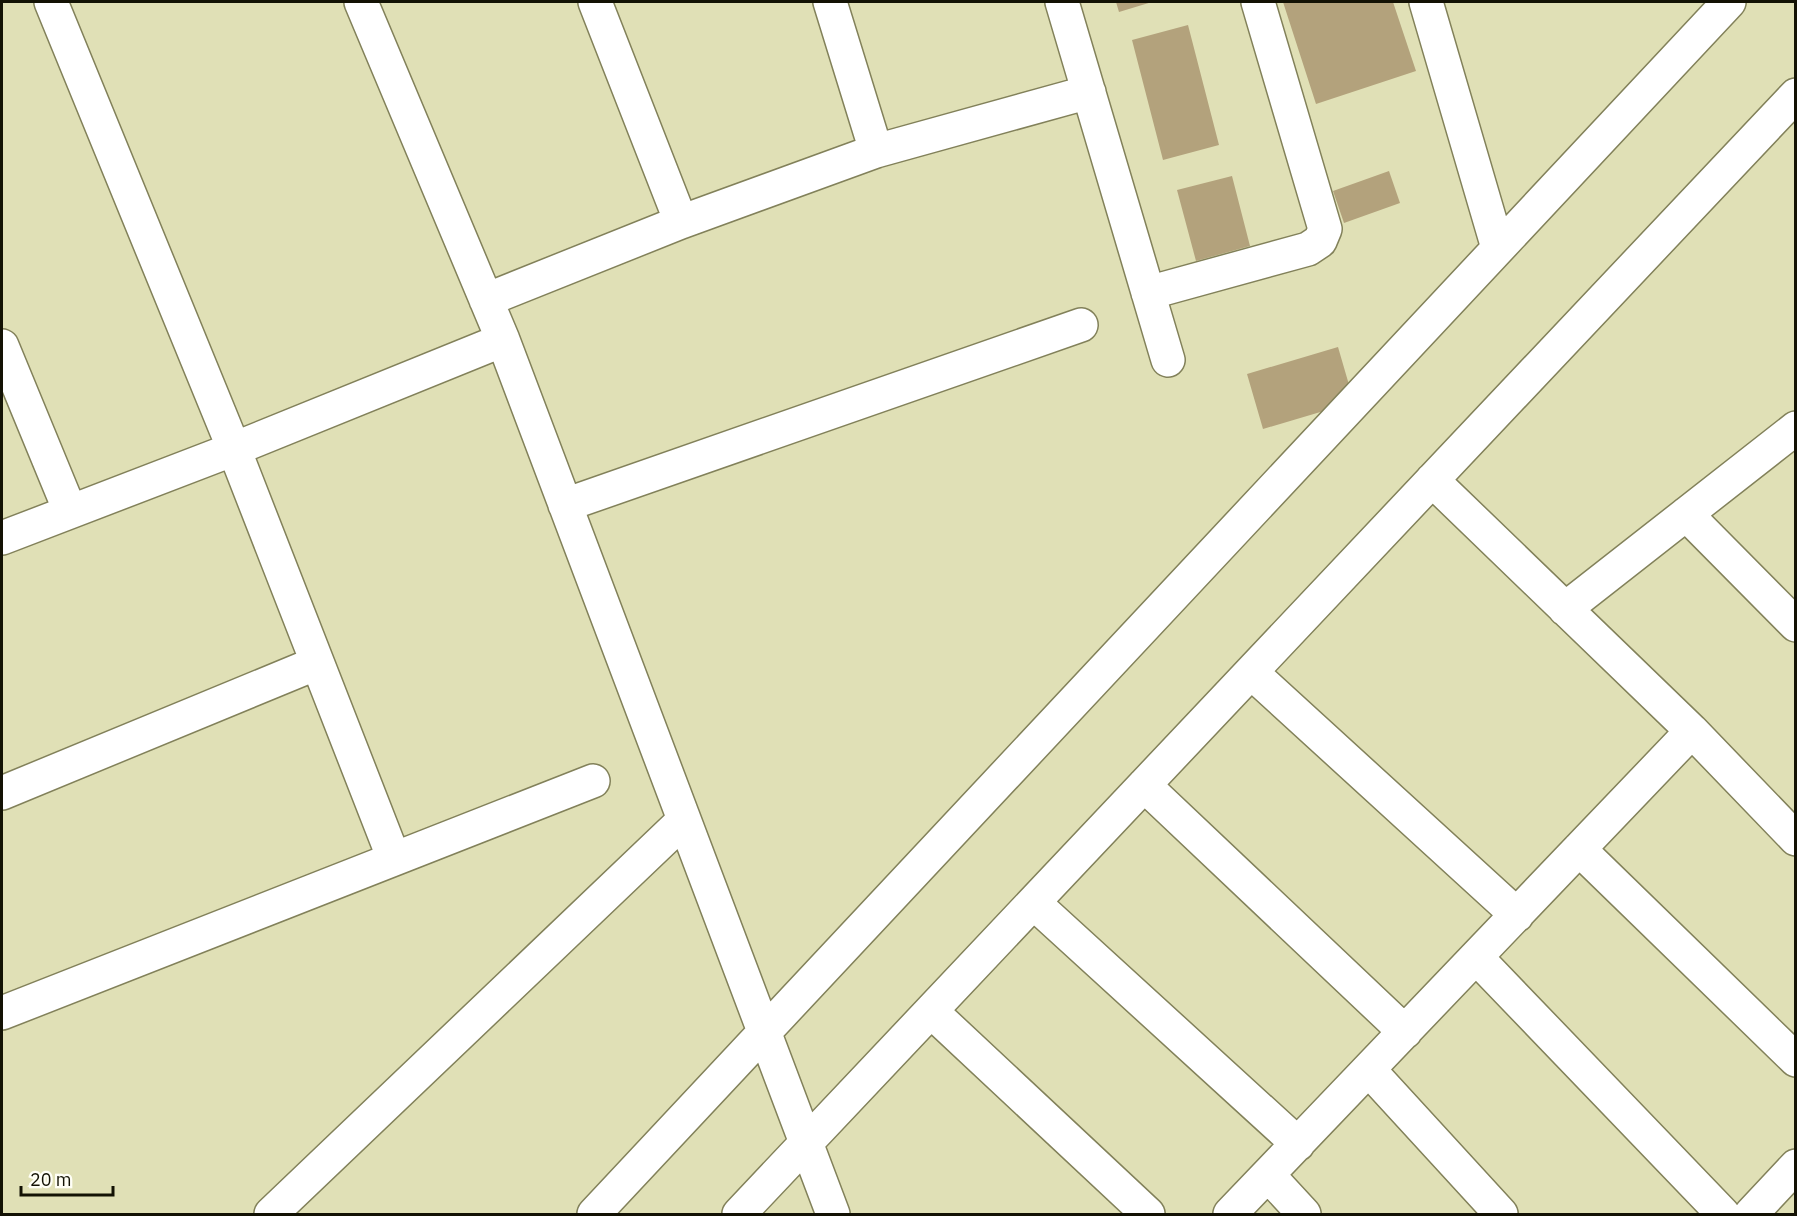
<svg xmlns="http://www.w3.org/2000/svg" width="1797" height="1216" viewBox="0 0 1797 1216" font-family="'IBM Plex Sans',sans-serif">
	<rect width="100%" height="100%" fill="#e0e0b6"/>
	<path fill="#b3a27c" d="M 1116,2 L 1152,2 L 1119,12 Z
		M 1283,2 L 1393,2 L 1416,71 L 1316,104 Z
		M 1188,25 L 1219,145 L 1163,160 L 1132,40 Z
		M 1389,171 L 1400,203 L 1344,223 L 1333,191 Z
		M 1232,176 L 1250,246 L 1196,261 L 1177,190 Z
		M 1338,347 L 1354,402 L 1263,429 L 1247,374 Z"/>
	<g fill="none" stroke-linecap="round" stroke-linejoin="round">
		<g stroke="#82815a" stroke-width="36">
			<path id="minor" d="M 51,2 L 234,449 L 394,859
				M 361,2 L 503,340 L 833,1214
				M 595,2 L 681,222
				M 830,2 L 876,151
				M 1062,2 L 1168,360
				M 1426,2 L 1498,248
				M 1148,293 L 1308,249 L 1320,241 L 1325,229 L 1258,2
				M 486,300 L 681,222 L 876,151 L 1089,92
				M 2,346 L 70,511
				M 1432,480 L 1692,731 L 1796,839
				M 565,505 L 1081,325
				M 1686,514 L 1796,625
				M 2,538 L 234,449 L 503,340
				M 1565,609 L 1796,428
				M 1251,672 L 1517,915
				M 1144,785 L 1405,1032
				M 2,793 L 317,663
				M 1579,849 L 1796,1060
				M 1034,903 L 1298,1144
				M 1476,957 L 1723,1214
				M 931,1011 L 1148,1214
				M 2,1013 L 593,781
				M 1369,1070 L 1501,1214
				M 1268,1175 L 1304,1214
				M 271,1214 L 683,821
				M 594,1214 L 1729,2
				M 739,1214 L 1796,95
				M 1230,1214 L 1692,731
				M 1751,1214 L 1796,1166"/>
		</g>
		<use href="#minor" stroke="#fff" stroke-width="33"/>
	</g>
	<rect width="1797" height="1216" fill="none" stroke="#131204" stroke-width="6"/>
	<path d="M21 1186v9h92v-9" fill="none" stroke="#131204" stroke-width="3"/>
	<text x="30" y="1186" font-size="18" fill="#131204" stroke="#fffff6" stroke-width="4.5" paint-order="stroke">20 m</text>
</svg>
